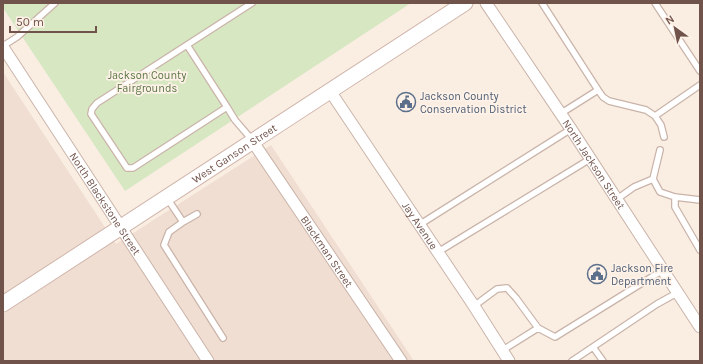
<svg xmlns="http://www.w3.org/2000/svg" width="703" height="364" viewBox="0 0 703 364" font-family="Karla,sans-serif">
	<rect width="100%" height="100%" fill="#faeee3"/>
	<path fill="#f1ded2" d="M 3,72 L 116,244 L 271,145 L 414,361 L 3,361 Z"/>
	<path fill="#d6e7c2" d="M 3,3 L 411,3 L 125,191 L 3,8 Z"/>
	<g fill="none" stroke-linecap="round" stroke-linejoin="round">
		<g stroke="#cab4aa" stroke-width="8">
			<path id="lane" d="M 252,3 L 97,103 L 92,109 L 91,114 L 127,168 L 133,168 L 227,107 L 235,120 L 253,141
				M 542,3 L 598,90 L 560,114
				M 655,3 L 700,71
				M 187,45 L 227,107
				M 3,46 L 17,37 L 55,3
				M 598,90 L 603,97 L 609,101 L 646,110 L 655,116 L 661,125 L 664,137
				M 655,116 L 700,85
				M 660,150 L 653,179 L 660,192 L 675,197 L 700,200
				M 675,197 L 675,207 L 700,250
				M 167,198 L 183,222 L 169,232 L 164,245 L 223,338
				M 617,199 L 634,187 L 653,179
				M 183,222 L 197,214
				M 419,225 L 571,129
				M 438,252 L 590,159
				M 474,306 L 497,289 L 507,288 L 516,298 L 538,328
				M 593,347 L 603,361
				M 503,350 L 538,328 L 555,337 L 663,270
				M 572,361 L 657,304 L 677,293"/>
		</g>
		<g stroke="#cab4aa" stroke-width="13">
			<g id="street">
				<path id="s1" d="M 486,3 L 571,129 L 700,327"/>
				<path id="s2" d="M 3,47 L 208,361"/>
				<path id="s3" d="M 330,91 L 474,306 L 509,361"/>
				<path id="s4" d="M 253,142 L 401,361"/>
			</g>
		</g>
		<g stroke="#d0b5ab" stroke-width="17">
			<g id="secondary">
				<path id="s5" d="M 3,304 L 465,3"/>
			</g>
		</g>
		<use href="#lane" stroke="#fff" stroke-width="5.5"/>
		<use href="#street" stroke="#fff" stroke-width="11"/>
		<use href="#secondary" stroke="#fff" stroke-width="15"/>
	</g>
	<defs>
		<g id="civic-ring" transform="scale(1)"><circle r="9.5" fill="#fef2e8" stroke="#5c6f8a" stroke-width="1.5"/><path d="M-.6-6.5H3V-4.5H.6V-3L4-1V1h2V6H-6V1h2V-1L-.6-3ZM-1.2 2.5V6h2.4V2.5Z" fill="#5c6f8a"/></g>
	</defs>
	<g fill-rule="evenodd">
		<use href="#civic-ring" x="406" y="102"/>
		<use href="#civic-ring" x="597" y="274"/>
	</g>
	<g text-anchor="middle" stroke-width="3.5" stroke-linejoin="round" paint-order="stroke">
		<g font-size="11" fill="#5a7643" stroke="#fef2e8">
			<text x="147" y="79">Jackson County<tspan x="147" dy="13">Fairgrounds</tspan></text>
		</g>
		<g font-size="11" fill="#4e5e75" stroke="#fef2e8" text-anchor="start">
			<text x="420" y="100">Jackson County<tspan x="420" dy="13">Conservation District</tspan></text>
			<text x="611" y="272">Jackson Fire<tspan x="611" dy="13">Department</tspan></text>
		</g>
		<g font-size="11" fill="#70534b" stroke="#fef2e8">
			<text dy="4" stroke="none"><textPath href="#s5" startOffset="276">West Ganson Street</textPath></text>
			<text dy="4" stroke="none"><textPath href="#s1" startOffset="194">North Jackson Street</textPath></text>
			<text dy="4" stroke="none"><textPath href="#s2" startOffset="187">North Blackstone Street</textPath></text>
			<text dy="4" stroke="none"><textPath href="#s3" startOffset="162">Jay Avenue</textPath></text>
			<text dy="4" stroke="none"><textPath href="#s4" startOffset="132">Blackman Street</textPath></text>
		</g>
	</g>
	<rect width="703" height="364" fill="none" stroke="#70534b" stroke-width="8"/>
	<g transform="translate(675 28) rotate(327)" stroke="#fef2e8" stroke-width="3" paint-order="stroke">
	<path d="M0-3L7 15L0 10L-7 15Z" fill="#70534b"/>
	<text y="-6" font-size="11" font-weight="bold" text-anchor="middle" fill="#70534b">N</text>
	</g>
	<path d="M10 26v6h86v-6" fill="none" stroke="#70534b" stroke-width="2"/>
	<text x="16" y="26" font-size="12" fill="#70534b" stroke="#fef2e8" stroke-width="3" paint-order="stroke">50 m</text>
</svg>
